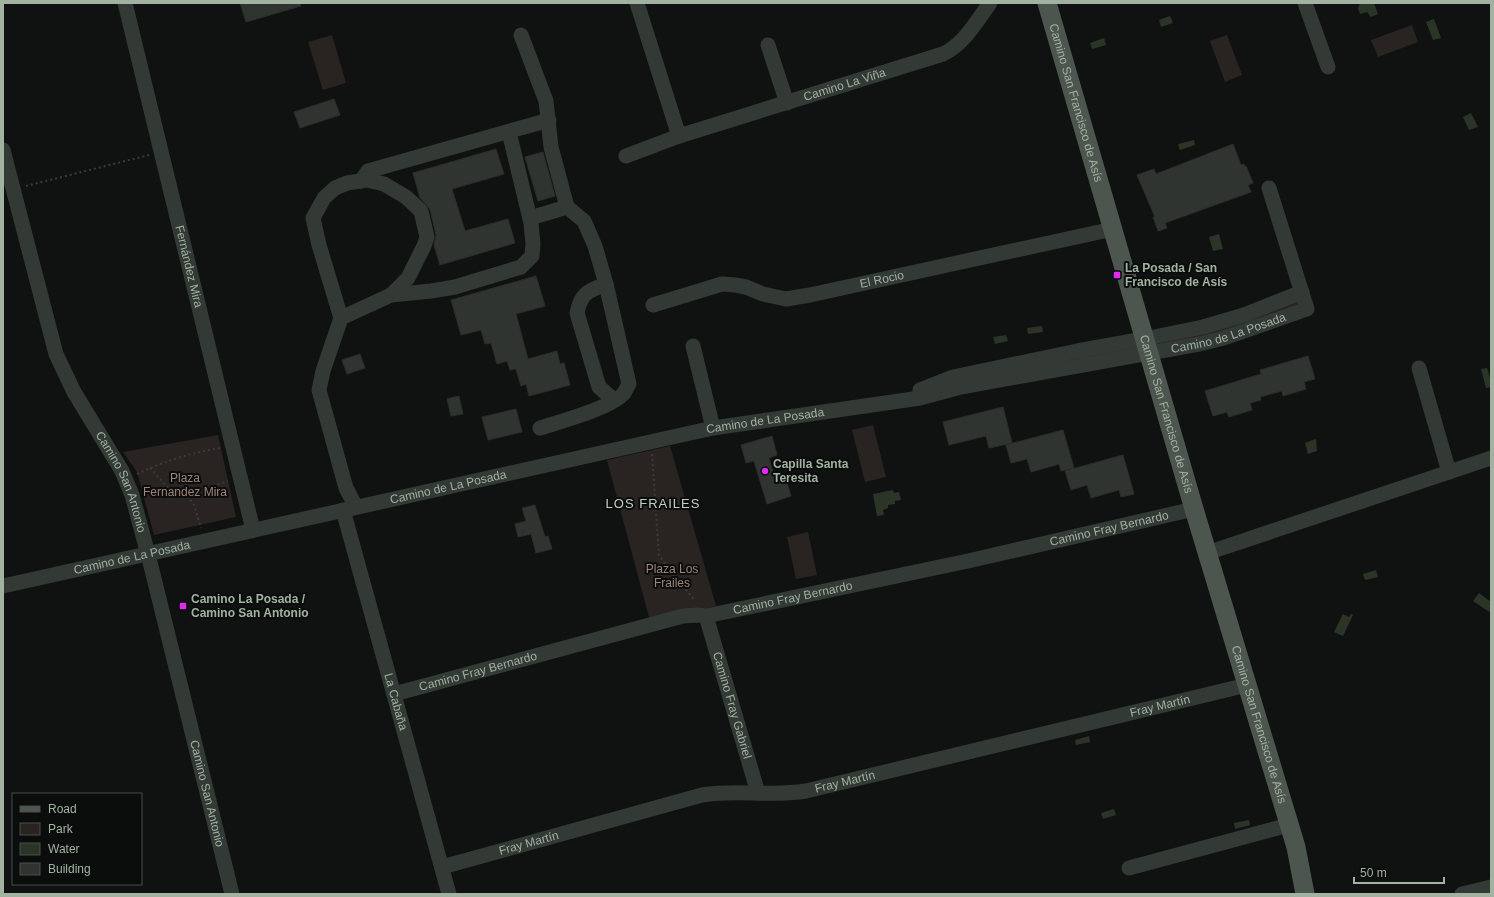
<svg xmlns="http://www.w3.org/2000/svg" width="1494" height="897" viewBox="0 0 1494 897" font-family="Helvetica,sans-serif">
	<rect width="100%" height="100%" fill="#101211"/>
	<path fill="#292421" d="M 1412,25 L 1418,42 L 1378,57 L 1371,40 Z
		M 332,35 L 346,83 L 323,90 L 308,42 Z
		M 1227,35 L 1242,75 L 1225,82 L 1210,41 Z
		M 1298,301 L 1297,305 L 1226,330 L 1168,345 L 1167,341 Z
		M 873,425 L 886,477 L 865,482 L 852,430 Z
		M 218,435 L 236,517 L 154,535 L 137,472 L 123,452 Z
		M 670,446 L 716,606 L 650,621 L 607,460 Z
		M 808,532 L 817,575 L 796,579 L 787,537 Z"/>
	<path fill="#2b3527" d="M 1360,3 L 1374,3 L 1378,14 L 1371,17 L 1367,12 L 1360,14 L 1358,8 Z
		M 1170,16 L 1173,23 L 1161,27 L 1159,20 Z
		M 1434,19 L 1441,38 L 1433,40 L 1426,22 Z
		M 1104,38 L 1106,45 L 1092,49 L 1090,43 Z
		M 1471,113 L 1478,127 L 1469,130 L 1463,117 Z
		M 1194,140 L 1195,145 L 1180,150 L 1178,144 Z
		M 1219,234 L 1223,249 L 1213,251 L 1209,237 Z
		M 1042,326 L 1043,332 L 1028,334 L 1027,328 Z
		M 1006,335 L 1008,341 L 995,344 L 993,337 Z
		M 1487,368 L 1491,381 L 1491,387 L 1486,388 L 1481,369 Z
		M 1316,439 L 1317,451 L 1308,454 L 1305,443 Z
		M 893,490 L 894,493 L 899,492 L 901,500 L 895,501 L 895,504 L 888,505 L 888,508 L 883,510 L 884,515 L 877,516 L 873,494 Z
		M 1376,570 L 1378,577 L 1365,580 L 1363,574 Z
		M 1479,593 L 1491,602 L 1491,613 L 1473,601 Z
		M 1343,614 L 1349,617 L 1351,614 L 1353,615 L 1343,636 L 1334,632 Z
		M 1089,736 L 1090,742 L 1076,745 L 1075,740 Z
		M 1114,809 L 1116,815 L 1103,819 L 1101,813 Z
		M 1249,820 L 1250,825 L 1235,829 L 1234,823 Z"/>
	<path fill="#303430" stroke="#2a2e2b" d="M 240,3 L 300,3 L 301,6 L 246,22 Z
		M 334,99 L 340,115 L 300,128 L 294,112 Z
		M 1233,144 L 1241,165 L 1244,164 L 1245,167 L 1246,166 L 1253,183 L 1248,185 L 1251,192 L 1165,223 L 1167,228 L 1158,231 L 1153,217 L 1155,217 L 1137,175 L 1154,169 L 1156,174 Z
		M 496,149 L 504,174 L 452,189 L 465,231 L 508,219 L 515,243 L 440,265 L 434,245 L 436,235 L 430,209 L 420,198 L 413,173 Z
		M 543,152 L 555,196 L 538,201 L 525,157 Z
		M 536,276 L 545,306 L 516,314 L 528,359 L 557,351 L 560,364 L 564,363 L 570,385 L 529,396 L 526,384 L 521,386 L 516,369 L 510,370 L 507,361 L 497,364 L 491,343 L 485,344 L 481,330 L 461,335 L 451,300 Z
		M 360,354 L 365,368 L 347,374 L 342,360 Z
		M 1308,356 L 1315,379 L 1304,382 L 1306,389 L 1283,396 L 1282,391 L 1260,397 L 1261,400 L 1250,403 L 1252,410 L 1229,417 L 1227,412 L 1213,416 L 1205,391 L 1261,374 L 1260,370 Z
		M 459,396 L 463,414 L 451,416 L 447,399 Z
		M 1003,407 L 1012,443 L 989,448 L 986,436 L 949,445 L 943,422 Z
		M 516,409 L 522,432 L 488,440 L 482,417 Z
		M 1063,430 L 1074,468 L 1061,471 L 1059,464 L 1031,472 L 1027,459 L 1011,463 L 1006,445 Z
		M 772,436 L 777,455 L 769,458 L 776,482 L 786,479 L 791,496 L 767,504 L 754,461 L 746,463 L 741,445 Z
		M 1123,455 L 1134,494 L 1121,497 L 1119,490 L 1091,498 L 1087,485 L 1071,490 L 1065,471 Z
		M 535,505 L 545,537 L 548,536 L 552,549 L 536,553 L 531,534 L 518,537 L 515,524 L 526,521 L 522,508 Z"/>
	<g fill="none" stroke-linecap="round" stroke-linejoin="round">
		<path stroke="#373e37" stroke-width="2" stroke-dasharray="2 3" stroke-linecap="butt" d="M 26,186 L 149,155
			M 652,454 L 659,556 L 695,601
			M 150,468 L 172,492
			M 137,474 C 164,461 191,453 220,448
			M 184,492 L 194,505 L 201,528
			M 144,494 L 196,492 L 228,481"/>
		<g stroke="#333934" stroke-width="15">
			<path id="s1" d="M 125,3 L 253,530"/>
			<path d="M 637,3 L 679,136"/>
			<path d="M 1305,3 L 1328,67"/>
			<path d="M 521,35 L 546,101 L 551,147 L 567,207 L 530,218"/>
			<path d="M 768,45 L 787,103"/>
			<path id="s2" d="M 3,150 L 56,354 L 74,392 L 122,471 L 132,495 L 148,554 L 232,894"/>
			<path id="s3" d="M 626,156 L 679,136 L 943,54 C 964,44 976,22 990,3"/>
			<path d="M 361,181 L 368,171 L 549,120"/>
			<path d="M 606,284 C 588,291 581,293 577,313 L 599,387 L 614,400"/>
			<path id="s4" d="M 653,305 L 722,284 L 735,285 L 746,287 L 763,294 L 786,299 L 810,295 L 1113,229"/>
			<path d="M 341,318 L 319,245 L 313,218 L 324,198 L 335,188 L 347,183 L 367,180 L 384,184 L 406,197 L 421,211 L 427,237 L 424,246 L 408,278 L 391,295"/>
			<path d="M 693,346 L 713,428"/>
			<path d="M 1419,368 L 1449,472"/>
			<path d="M 920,390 L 953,377 L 1077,351 L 1144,339 L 1203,327 L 1244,315 L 1302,292"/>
			<path d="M 540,428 C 559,422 614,407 624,393 C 626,390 627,387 629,384 L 606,284 L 595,246 L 584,221 L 567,207"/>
			<path d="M 356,507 L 346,488 L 319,390 L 323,371 L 341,318 L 391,295 L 431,291 L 455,287 L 521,267 L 532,256 L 533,244 L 531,223 L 509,132"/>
			<path id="s5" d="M 343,510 L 449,894"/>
			<path d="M 1207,553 L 1491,458"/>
			<path id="s6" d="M 3,586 L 713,428 L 920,398 L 961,387 L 1199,344 L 1224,338 L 1307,309 L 1269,188"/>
			<path id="s7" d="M 706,616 L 758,793"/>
			<path id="s8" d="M 394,694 L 683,616 L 697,615 L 706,616 L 968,561 L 1194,509"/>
			<path id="s9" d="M 442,867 L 702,795 C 737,789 771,797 806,791 L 1247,685"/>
			<path d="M 1129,868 L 1289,825"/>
			<path d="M 1462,894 L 1491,887"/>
		</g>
		<path stroke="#4d564e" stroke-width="19" id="s10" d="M 1047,3 L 1194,509 L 1296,847 L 1305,894"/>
	</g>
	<g fill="#e02af0" stroke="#0b0d0c" stroke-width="1.5">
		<rect x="1113" y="271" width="8" height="8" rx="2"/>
		<circle cx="765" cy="471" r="4"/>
		<rect x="179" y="602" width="8" height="8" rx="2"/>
	</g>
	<g text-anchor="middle" stroke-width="4" stroke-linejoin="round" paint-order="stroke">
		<g font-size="12" fill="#a2b2a1" stroke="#0b0d0c">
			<text dy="4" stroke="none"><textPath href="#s3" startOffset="230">Camino La Viña</textPath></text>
			<text dy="4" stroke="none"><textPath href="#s10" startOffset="104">Camino San Francisco de Asís</textPath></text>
			<text dy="4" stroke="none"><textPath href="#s1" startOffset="271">Fernández Mira</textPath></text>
			<text dy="4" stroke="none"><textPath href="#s4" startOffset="236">El Rocio</textPath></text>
			<text dy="4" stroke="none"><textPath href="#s6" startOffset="1252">Camino de La Posada</textPath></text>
			<text dy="4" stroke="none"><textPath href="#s10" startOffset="428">Camino San Francisco de Asís</textPath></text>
			<text dy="4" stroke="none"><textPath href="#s6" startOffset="780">Camino de La Posada</textPath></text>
			<text dy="4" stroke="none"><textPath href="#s2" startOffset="355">Camino San Antonio</textPath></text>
			<text dy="4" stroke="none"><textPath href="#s6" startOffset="456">Camino de La Posada</textPath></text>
			<text dy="4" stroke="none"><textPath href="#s8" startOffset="735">Camino Fray Bernardo</textPath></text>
			<text dy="4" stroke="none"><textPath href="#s6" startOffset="132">Camino de La Posada</textPath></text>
			<text dy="4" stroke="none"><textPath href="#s8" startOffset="411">Camino Fray Bernardo</textPath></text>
			<text dy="4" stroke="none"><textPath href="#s8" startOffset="87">Camino Fray Bernardo</textPath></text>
			<text dy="4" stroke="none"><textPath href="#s5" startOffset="199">La Cabaña</textPath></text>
			<text dy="4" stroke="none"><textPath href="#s7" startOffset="93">Camino Fray Gabriel</textPath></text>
			<text dy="4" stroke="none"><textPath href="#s9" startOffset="738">Fray Martín</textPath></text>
			<text dy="4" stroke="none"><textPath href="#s10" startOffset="752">Camino San Francisco de Asís</textPath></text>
			<text dy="4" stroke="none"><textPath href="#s9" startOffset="414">Fray Martín</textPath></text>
			<text dy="4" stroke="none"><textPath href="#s2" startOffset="679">Camino San Antonio</textPath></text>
			<text dy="4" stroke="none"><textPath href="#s9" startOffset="90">Fray Martín</textPath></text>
		</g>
		<g font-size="12" font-weight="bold" fill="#a2b2a1" stroke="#0b0d0c" text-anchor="start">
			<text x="1125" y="272">La Posada / San<tspan x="1125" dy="14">Francisco de Asís</tspan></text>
			<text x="773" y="468">Capilla Santa<tspan x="773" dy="14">Teresita</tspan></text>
			<text x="191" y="603">Camino La Posada /<tspan x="191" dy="14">Camino San Antonio</tspan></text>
		</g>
		<g font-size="12" fill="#9e8478" stroke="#0b0d0c">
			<text x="185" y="482">Plaza<tspan x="185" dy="14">Fernandez Mira</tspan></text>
			<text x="672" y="573">Plaza Los<tspan x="672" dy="14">Frailes</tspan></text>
		</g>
		<g font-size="13" letter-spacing="1" fill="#c3cfc2" stroke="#0b0d0c">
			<text x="653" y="508">LOS FRAILES</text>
		</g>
	</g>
	<rect width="1494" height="897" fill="none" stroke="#a2b2a1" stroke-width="8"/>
	<rect x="12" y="793" width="130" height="92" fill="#0b0d0c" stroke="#474f48"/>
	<rect x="20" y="806" width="20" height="6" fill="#4d564e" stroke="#474f48"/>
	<text x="48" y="813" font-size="12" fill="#a2b2a1">Road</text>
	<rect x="20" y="823" width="20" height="12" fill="#292421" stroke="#474f48"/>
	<text x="48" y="833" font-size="12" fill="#a2b2a1">Park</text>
	<rect x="20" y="843" width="20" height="12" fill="#2b3527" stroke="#474f48"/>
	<text x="48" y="853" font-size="12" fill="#a2b2a1">Water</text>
	<rect x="20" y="863" width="20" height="12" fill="#303430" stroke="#474f48"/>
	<text x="48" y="873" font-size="12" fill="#a2b2a1">Building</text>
	<path d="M1354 877v6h90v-6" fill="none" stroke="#a2b2a1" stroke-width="2"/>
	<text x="1360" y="877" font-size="12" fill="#a2b2a1" stroke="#0b0d0c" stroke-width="3" paint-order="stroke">50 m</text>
</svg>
